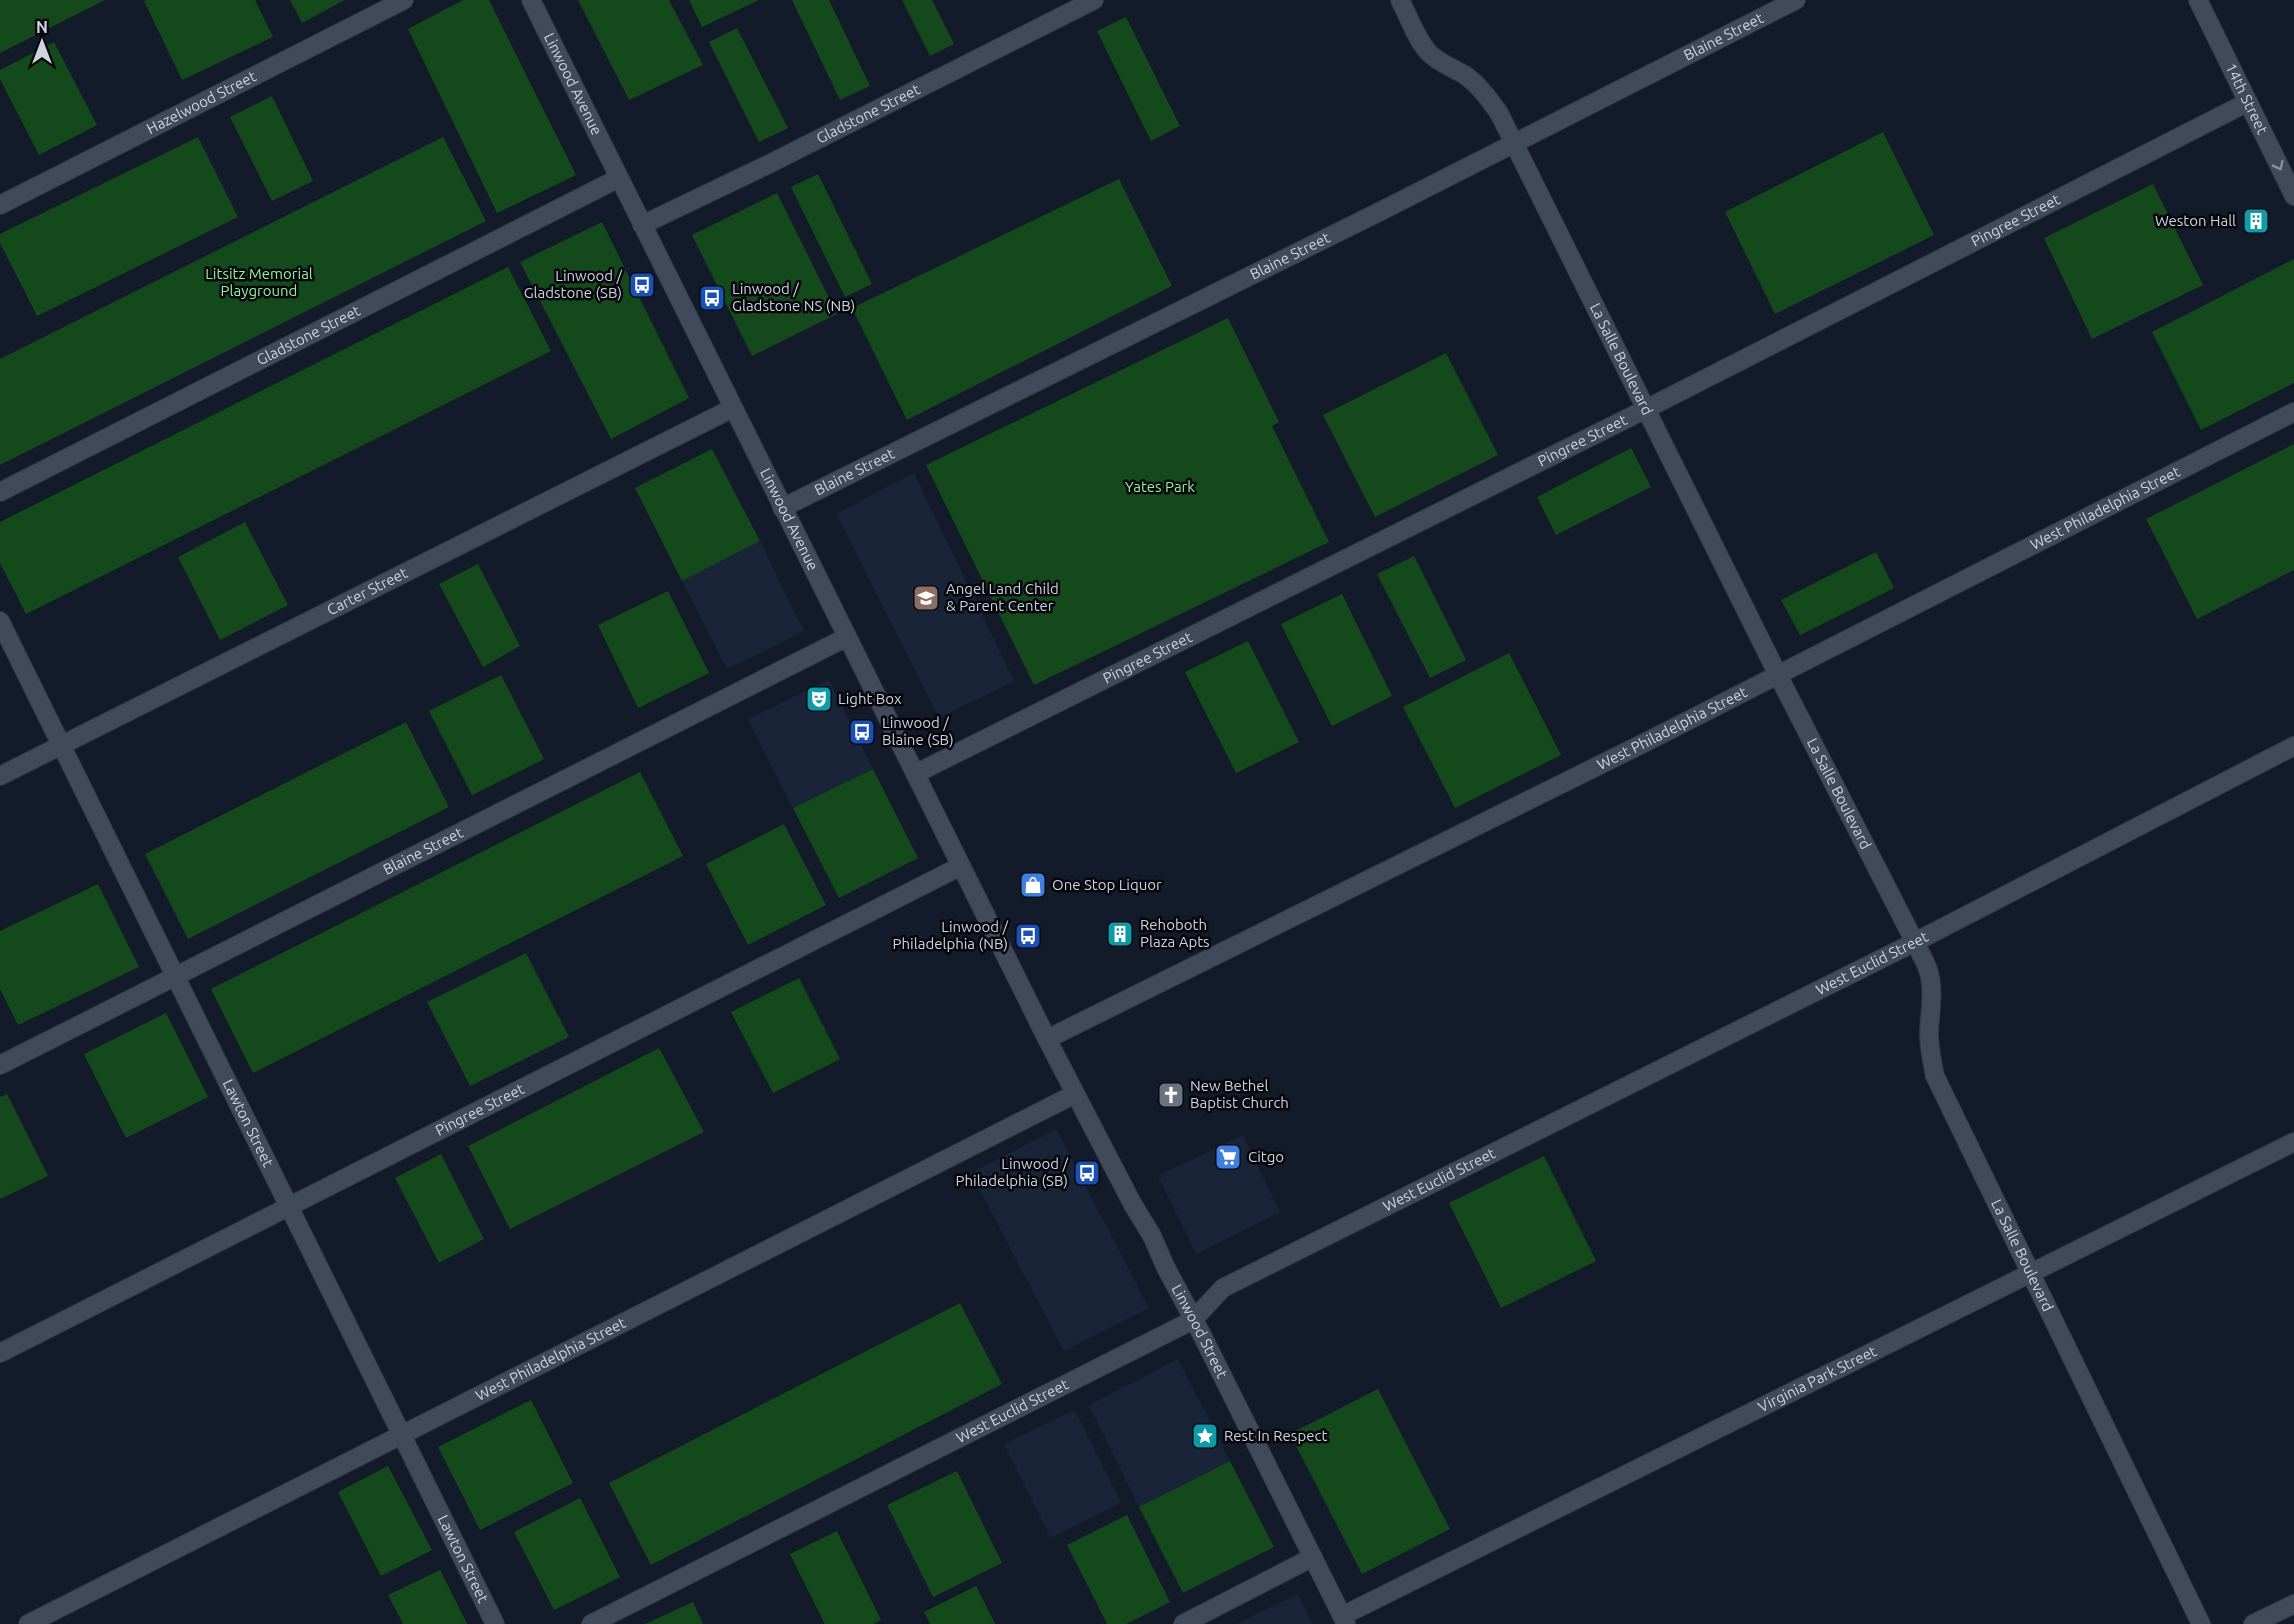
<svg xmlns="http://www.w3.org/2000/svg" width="2294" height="1624" viewBox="0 0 2294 1624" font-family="Ubuntu,sans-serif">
	<rect width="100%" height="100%" fill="#131b2a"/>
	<path fill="#1a2438" d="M 914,473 L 1014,681 L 939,718 L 836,514 Z
		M 760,541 L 804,631 L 727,669 L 682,581 Z
		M 829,680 L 873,769 L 793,808 L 748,719 Z
		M 1056,1129 L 1149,1308 L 1064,1351 L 971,1173 Z
		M 1243,1135 L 1280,1212 L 1196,1254 L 1158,1176 Z
		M 1178,1359 L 1230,1461 L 1139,1507 L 1089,1405 Z
		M 1075,1410 L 1121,1503 L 1051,1538 L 1004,1444 Z
		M 1298,1594 L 1313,1624 L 1237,1624 Z"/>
	<path fill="#14491c" d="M 0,0 L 105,0 L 0,53 Z
		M 146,0 L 255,0 L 273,37 L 182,80 L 144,1 Z
		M 290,0 L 345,0 L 302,23 Z
		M 463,0 L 489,0 L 576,175 L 497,213 L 408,29 Z
		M 578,0 L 669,0 L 703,65 L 629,100 Z
		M 689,0 L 759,0 L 702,27 Z
		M 792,0 L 829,0 L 870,86 L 840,100 Z
		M 902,0 L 932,0 L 954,44 L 930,56 Z
		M 1126,17 L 1180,126 L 1151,141 L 1097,31 Z
		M 737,28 L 788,128 L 759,142 L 709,42 Z
		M 54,42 L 97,125 L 39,155 L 0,79 L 0,70 Z
		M 272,96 L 313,181 L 272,201 L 230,117 Z
		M 1883,132 L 1934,235 L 1775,314 L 1725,212 Z
		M 198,137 L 238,217 L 37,316 L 0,243 L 0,234 Z
		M 443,137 L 486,221 L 0,465 L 0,359 Z
		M 818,174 L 872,284 L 845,297 L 791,187 Z
		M 1119,179 L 1172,286 L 907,420 L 852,308 Z
		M 2153,184 L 2203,285 L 2092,339 L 2044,238 Z
		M 777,193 L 837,314 L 752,356 L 692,235 Z
		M 602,222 L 689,398 L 611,439 L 520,262 Z
		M 2294,259 L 2294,383 L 2201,430 L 2152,332 Z
		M 508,267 L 551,351 L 26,614 L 0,563 L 0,522 Z
		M 1228,318 L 1279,422 L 1272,426 L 1329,542 L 1034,685 L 926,465 Z
		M 1446,353 L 1498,455 L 1375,517 L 1323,415 Z
		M 2294,444 L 2294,570 L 2197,619 L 2146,519 Z
		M 1631,448 L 1651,487 L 1556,535 L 1537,497 Z
		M 712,449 L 760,541 L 682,581 L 635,488 Z
		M 245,522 L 288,605 L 220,640 L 178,557 Z
		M 1876,552 L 1894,588 L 1800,635 L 1781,600 Z
		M 1414,556 L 1466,660 L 1430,678 L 1377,574 Z
		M 478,564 L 520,646 L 483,667 L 439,584 Z
		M 668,591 L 709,673 L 638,708 L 598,625 Z
		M 1342,594 L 1392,696 L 1332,726 L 1281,624 Z
		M 1248,641 L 1299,742 L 1236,773 L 1185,672 Z
		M 1509,653 L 1561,755 L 1455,808 L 1403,707 Z
		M 501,675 L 544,759 L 472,795 L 429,711 Z
		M 406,722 L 449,807 L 188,939 L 145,854 Z
		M 873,769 L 918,858 L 839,898 L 793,808 Z
		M 640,772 L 683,856 L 253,1073 L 211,989 Z
		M 784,824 L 826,905 L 748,945 L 706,864 Z
		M 98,884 L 139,967 L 18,1025 L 0,989 L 0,931 Z
		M 526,953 L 569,1037 L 470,1086 L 427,1002 Z
		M 799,978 L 840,1059 L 773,1093 L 731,1012 Z
		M 166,1013 L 208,1097 L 126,1138 L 84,1054 Z
		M 659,1048 L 704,1132 L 510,1229 L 468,1146 Z
		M 7,1094 L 48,1176 L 0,1199 L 0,1097 Z
		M 441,1154 L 484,1239 L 439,1263 L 395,1178 Z
		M 1544,1156 L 1596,1261 L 1501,1308 L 1449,1203 Z
		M 960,1303 L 1002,1384 L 651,1565 L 609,1483 Z
		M 1378,1389 L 1450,1529 L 1362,1574 L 1290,1434 Z
		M 531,1400 L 573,1483 L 480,1530 L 438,1447 Z
		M 1230,1461 L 1274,1547 L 1183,1593 L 1139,1507 Z
		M 388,1466 L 432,1550 L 381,1576 L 338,1492 Z
		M 957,1471 L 1002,1563 L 933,1597 L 887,1505 Z
		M 580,1498 L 620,1577 L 554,1610 L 514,1532 Z
		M 1127,1515 L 1170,1602 L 1126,1624 L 1107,1624 L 1067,1545 Z
		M 837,1531 L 881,1620 L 873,1624 L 825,1624 L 790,1554 Z
		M 440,1570 L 467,1624 L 403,1624 L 388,1595 Z
		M 976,1586 L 995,1624 L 930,1624 L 924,1612 Z
		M 693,1602 L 703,1624 L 645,1624 Z"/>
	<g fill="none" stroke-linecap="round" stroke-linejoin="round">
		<g stroke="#333643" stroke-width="20">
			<g id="minor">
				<path id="s1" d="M 531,0 L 1047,1039 L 1132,1203 L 1152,1236 L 1166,1268 L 1203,1337 L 1346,1624"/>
				<path id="s2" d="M 1400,0 C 1409,17 1416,39 1429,53 C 1439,63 1453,68 1465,75 C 1479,85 1489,99 1499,113 L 1778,675 L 1925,962 C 1936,985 1930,1008 1929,1033 C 1929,1048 1932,1062 1935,1076 L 2201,1624"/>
				<path id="s3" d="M 2198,0 L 2294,196"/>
				<path id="s4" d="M 0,205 L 404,0"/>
				<path id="s5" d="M 642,225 L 769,164 L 1094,0"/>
				<path id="s6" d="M 0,492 L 619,178"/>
				<path id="s7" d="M 782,508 L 1383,210 L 1796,0"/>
				<path id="s8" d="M 0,621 L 495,1624"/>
				<path id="s9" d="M 915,774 L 1646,409 L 2248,102"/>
				<path id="s10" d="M 0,776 L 733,408"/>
				<path id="s11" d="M 1047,1039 L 1648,741 L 2294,412"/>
				<path id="s12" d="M 0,1065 L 847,637"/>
				<path id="s13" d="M 0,1353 L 961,866"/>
				<path id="s14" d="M 1342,1616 L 2294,1142"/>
				<path id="s15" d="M 28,1624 L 1075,1094"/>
				<path id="s16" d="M 591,1624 L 1193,1320 L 1223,1288 L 1915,942 L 2294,746"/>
				<path d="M 1183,1624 L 1313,1557"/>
				<path d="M 2253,1624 L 2294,1604"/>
			</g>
		</g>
		<use href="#minor" stroke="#404a5b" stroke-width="18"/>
	</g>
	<defs><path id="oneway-chevron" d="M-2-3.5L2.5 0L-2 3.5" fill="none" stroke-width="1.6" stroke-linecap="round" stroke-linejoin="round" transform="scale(1.5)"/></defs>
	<use stroke="#878e9c" href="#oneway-chevron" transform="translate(2279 166) rotate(64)"/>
	<defs>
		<g id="building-square" transform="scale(1.35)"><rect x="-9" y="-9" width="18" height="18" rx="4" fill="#0f9aa8" stroke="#04060c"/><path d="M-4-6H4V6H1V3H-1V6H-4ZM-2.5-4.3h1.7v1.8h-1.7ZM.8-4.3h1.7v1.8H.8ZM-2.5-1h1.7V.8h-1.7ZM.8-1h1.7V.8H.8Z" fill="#fff"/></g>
		<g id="bus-square" transform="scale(1.35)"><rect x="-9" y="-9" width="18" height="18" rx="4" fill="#1a4fb4" stroke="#04060c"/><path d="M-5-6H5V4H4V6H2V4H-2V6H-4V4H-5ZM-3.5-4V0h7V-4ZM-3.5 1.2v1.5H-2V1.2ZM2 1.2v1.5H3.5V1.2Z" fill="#fff"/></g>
		<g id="school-square" transform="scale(1.35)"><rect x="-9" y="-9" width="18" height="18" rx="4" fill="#8d6e63" stroke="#04060c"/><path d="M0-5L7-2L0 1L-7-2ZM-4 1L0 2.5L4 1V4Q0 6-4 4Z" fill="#fff"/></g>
		<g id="theatre-square" transform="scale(1.35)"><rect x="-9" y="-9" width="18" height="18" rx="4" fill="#0f9aa8" stroke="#04060c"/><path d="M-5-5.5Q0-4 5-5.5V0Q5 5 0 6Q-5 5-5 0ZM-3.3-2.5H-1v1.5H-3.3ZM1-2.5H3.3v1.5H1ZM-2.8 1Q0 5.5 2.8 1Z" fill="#fff"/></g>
		<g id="shop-square" transform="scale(1.35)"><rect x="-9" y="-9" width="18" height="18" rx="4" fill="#3f7fe0" stroke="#04060c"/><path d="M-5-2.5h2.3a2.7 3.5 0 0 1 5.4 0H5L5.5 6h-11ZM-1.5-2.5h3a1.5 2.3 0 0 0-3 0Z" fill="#fff"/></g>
		<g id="church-square" transform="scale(1.35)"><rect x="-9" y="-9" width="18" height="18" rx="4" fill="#6b7280" stroke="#04060c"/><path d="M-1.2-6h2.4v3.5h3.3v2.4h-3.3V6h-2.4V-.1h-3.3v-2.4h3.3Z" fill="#fff"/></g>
		<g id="supermarket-square" transform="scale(1.35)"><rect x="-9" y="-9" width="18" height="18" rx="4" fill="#3f7fe0" stroke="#04060c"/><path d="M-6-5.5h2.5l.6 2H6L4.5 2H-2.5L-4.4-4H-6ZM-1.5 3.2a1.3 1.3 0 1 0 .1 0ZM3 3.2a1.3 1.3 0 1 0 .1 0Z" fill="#fff"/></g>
		<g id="sight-square" transform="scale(1.35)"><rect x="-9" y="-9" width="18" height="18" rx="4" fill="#0f9aa8" stroke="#04060c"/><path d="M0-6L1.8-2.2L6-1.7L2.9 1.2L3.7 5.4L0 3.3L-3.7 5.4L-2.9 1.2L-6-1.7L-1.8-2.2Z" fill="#fff"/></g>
	</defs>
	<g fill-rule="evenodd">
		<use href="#building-square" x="2256" y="221"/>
		<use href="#bus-square" x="642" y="285"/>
		<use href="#bus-square" x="712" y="298"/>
		<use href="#school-square" x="926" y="598"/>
		<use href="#theatre-square" x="819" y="699"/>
		<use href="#bus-square" x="862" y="732"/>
		<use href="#shop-square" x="1033" y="885"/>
		<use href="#building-square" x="1120" y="934"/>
		<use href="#bus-square" x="1028" y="936"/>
		<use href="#church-square" x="1171" y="1095"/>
		<use href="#supermarket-square" x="1228" y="1157"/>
		<use href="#bus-square" x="1087" y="1173"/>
		<use href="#sight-square" x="1205" y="1436"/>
	</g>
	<g text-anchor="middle" stroke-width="5" stroke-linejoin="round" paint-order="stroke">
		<g font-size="15" fill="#ced3de" stroke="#04060c">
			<text dy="5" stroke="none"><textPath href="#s7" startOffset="1053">Blaine Street</textPath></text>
			<text dy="5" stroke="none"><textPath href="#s1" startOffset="94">Linwood Avenue</textPath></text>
			<text dy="5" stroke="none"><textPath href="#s3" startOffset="110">14th Street</textPath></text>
			<text dy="5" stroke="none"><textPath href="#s4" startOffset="226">Hazelwood Street</textPath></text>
			<text dy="5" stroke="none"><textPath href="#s5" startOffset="252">Gladstone Street</textPath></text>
			<text dy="5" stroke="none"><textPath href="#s9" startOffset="1232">Pingree Street</textPath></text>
			<text dy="5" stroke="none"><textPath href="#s7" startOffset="567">Blaine Street</textPath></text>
			<text dy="5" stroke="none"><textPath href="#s6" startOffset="346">Gladstone Street</textPath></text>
			<text dy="5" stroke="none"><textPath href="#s2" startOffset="429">La Salle Boulevard</textPath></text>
			<text dy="5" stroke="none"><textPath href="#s9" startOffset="746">Pingree Street</textPath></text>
			<text dy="5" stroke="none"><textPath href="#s7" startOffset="81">Blaine Street</textPath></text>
			<text dy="5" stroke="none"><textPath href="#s11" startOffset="1184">West Philadelphia Street</textPath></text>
			<text dy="5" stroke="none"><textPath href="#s1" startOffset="580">Linwood Avenue</textPath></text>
			<text dy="5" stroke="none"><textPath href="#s10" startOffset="411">Carter Street</textPath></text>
			<text dy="5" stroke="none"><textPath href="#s9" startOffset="260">Pingree Street</textPath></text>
			<text dy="5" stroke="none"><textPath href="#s11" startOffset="698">West Philadelphia Street</textPath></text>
			<text dy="5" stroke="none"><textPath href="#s2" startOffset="915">La Salle Boulevard</textPath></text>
			<text dy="5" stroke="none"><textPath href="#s12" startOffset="474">Blaine Street</textPath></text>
			<text dy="5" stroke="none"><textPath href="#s16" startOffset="1444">West Euclid Street</textPath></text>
			<text dy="5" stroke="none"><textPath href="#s13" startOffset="538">Pingree Street</textPath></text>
			<text dy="5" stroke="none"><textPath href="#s8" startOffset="560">Lawton Street</textPath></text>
			<text dy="5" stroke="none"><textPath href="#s16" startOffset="960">West Euclid Street</textPath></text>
			<text dy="5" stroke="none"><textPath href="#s2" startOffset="1419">La Salle Boulevard</textPath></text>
			<text dy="5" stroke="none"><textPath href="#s1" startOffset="1490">Linwood Street</textPath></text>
			<text dy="5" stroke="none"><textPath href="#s15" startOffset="586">West Philadelphia Street</textPath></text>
			<text dy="5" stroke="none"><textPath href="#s14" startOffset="531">Virginia Park Street</textPath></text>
			<text dy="5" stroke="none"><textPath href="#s16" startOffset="472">West Euclid Street</textPath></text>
			<text dy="5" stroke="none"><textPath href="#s8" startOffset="1046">Lawton Street</textPath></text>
		</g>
		<g font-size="15" fill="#ced3de" stroke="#04060c" text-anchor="start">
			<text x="2236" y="226" text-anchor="end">Weston Hall</text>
			<text x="622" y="281" text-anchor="end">Linwood /<tspan x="622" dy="17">Gladstone (SB)</tspan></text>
			<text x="732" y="294">Linwood /<tspan x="732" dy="17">Gladstone NS (NB)</tspan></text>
			<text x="946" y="594">Angel Land Child<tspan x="946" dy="17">&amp; Parent Center</tspan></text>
			<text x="838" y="704">Light Box</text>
			<text x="882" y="728">Linwood /<tspan x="882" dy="17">Blaine (SB)</tspan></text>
			<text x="1052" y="890">One Stop Liquor</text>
			<text x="1140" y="930">Rehoboth<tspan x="1140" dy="17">Plaza Apts</tspan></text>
			<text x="1008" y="932" text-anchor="end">Linwood /<tspan x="1008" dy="17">Philadelphia (NB)</tspan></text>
			<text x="1190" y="1091">New Bethel<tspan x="1190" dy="17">Baptist Church</tspan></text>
			<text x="1248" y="1162">Citgo</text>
			<text x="1068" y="1169" text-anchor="end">Linwood /<tspan x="1068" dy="17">Philadelphia (SB)</tspan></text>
			<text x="1224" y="1441">Rest In Respect</text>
		</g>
		<g font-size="15" fill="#92f499" stroke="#04060c">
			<text x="259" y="279">Litsitz Memorial<tspan x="259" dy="17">Playground</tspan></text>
			<text x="1160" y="492">Yates Park</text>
		</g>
	</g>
	<g transform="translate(42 42)" stroke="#04060c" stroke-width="4.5" paint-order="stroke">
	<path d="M0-4.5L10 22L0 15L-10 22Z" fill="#ced3de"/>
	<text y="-9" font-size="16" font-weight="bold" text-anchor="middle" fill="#ced3de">N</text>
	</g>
</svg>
